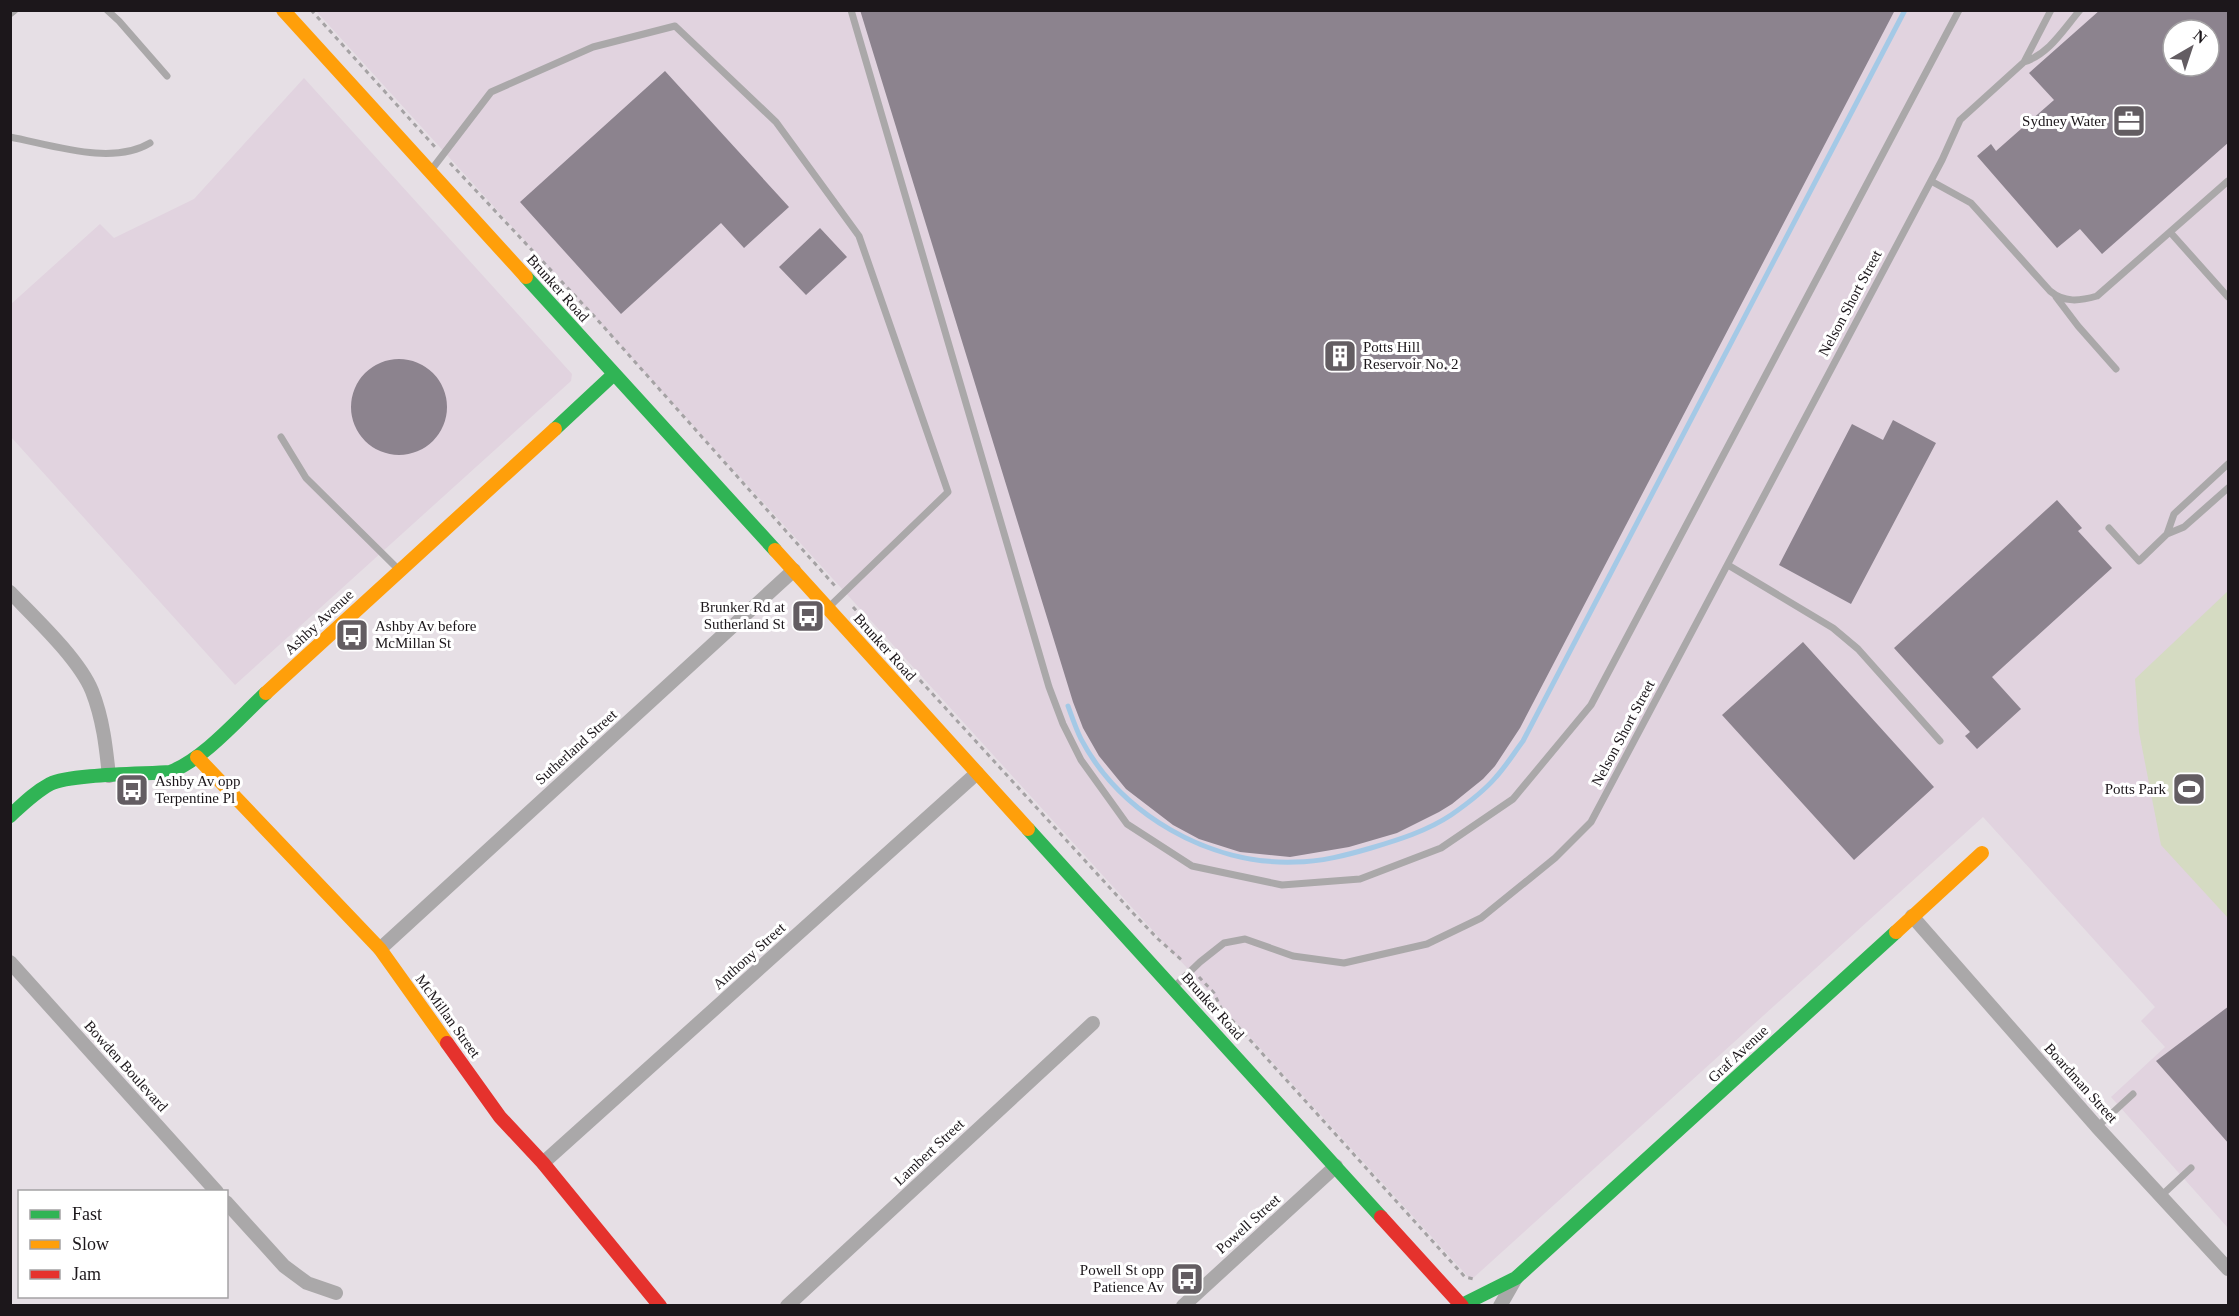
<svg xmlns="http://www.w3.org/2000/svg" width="2239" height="1316" viewBox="0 0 2239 1316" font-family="Georgia,serif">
	<rect width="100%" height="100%" fill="#e6dfe5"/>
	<path fill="#e1d3df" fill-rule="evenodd" d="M 316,11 L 2228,11 L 2228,1228 L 2111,1097 L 2165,1047 L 2141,1021 L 2155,1007 L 1983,817 L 1471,1280 ZM 2173,30 L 2209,30 L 2209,66 L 2173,66 Z
		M 304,78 L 572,374 L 571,381 L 235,685 L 11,437 L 10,305 L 100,224 L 114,238 L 194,199 Z"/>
	<path fill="#d5dbc2" d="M 2228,591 L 2228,918 L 2161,845 L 2139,732 L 2135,679 Z"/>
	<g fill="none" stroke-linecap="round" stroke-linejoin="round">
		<path stroke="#a4c9e6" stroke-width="5" d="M 1068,706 C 1072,717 1076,729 1081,739 C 1121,815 1210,865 1295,862 C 1321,862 1347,855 1371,848 C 1398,840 1427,831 1451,815 C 1464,806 1485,790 1496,777 C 1506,766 1514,753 1523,741 L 1905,10"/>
	</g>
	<path fill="#8c838e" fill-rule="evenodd" d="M 860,10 L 1895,10 L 1520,728 L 1495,766 L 1483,779 L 1452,804 L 1439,812 L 1397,833 L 1349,847 L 1290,857 L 1240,852 L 1199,839 L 1173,825 L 1126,789 L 1099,756 L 1083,728 L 1073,702 Z
		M 2100,10 L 2229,10 L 2229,142 L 2102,254 L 2080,229 L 2057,248 L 1977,156 L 1991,144 L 1996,151 L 2054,100 L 2029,73 ZM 2173,30 L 2209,30 L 2209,66 L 2173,66 Z
		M 665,71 L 789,207 L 744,248 L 721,223 L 621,314 L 520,202 Z
		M 820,228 L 847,257 L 806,295 L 779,267 Z
		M351 407a48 48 0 1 1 96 0a48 48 0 1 1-96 0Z
		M 1893,420 L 1936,443 L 1851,604 L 1779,565 L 1852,424 L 1883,440 Z
		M 2057,500 L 2082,528 L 2078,531 L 2112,568 L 1992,677 L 2021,709 L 1977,749 L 1965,736 L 1970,732 L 1894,648 Z
		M 1803,642 L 1934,787 L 1854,860 L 1722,715 Z
		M 2229,1006 L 2229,1144 L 2156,1061 Z"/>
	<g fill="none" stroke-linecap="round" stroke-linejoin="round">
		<path stroke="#a5a2a4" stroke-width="3" stroke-dasharray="4.5 4.5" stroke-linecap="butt" d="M 311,10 L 435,147
			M 450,163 L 594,316 L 835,586
			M 853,607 L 1132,912 L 1158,939 L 1184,962
			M 1199,977 L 1214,993 L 1221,1008 L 1465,1277 L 1474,1279"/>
		<path stroke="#aaa8a9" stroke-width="7" d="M 107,10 L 119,21 L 167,76
			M 851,10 L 1049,687 L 1063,724 L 1081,760 L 1127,824 L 1192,866 L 1282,885 L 1360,879 L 1441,848 L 1513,799 L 1591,705 L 1959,10
			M 10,14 L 15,10
			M 2024,62 C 2049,54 2063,30 2080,10
			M 10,137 C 52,145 112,166 150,143
			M 432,169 L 491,92 L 593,47 L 675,26 L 776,122 L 859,236 L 948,492 L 830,606
			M 1931,181 L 1971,203 L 2050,291 C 2064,303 2080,301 2097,296 L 2228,181
			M 2170,232 L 2228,297
			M 2056,297 L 2078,326 L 2116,369
			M 281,437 L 306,478 L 398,569
			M 2109,528 L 2139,561 L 2167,534 L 2184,527 L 2228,488
			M 2167,534 L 2174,514 L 2228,464
			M 1728,565 L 1833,628 L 1858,649 L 1940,741
			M 1174,987 L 1200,962 L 1224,943 L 1245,939 L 1293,956 L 1344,963 L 1427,944 L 1481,918 L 1555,858 L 1591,822 L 1942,160 L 1960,120 L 2024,62 L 2051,10
			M 2097,1127 L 2133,1094
			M 2162,1195 L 2191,1168"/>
		<path stroke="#aaa8a9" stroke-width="14" d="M 10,592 C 35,618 79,659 92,691 C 103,719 106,747 109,776
			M 1912,916 L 2097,1127 L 2228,1269
			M 380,949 L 794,570
			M 10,962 L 217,1192
			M 543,1163 L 977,773
			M 226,1202 L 284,1266 L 307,1283 L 336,1293
			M 787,1306 L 1093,1023
			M 1183,1306 L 1336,1166
			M 1500,1306 L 1516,1278"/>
		<path stroke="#30b455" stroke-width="14" d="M 526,277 L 775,550
			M 555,429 L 614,374
			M 10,816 C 23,804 35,792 50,784 C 70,774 144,774 170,772 C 204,759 239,718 266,693
			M 1028,829 L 1381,1217
			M 1462,1305 L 1516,1278 L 1896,932"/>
		<path stroke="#ff9f0a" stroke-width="14" d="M 283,10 L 526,277
			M 775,550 L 1028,829
			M 266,693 L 555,429
			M 197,757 L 380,949 L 447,1043
			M 1896,932 L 1982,853"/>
		<path stroke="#e5322d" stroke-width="14" d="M 447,1043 L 500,1117 L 543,1163 L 660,1306
			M 1381,1217 L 1462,1306"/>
	</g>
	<defs>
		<g id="office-square" transform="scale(1.725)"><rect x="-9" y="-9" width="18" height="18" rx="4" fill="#635d62" stroke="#fff"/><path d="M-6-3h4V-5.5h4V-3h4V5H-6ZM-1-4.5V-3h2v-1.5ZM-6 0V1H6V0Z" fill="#fff"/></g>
		<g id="building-square" transform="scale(1.725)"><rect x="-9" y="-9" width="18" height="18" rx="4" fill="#635d62" stroke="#fff"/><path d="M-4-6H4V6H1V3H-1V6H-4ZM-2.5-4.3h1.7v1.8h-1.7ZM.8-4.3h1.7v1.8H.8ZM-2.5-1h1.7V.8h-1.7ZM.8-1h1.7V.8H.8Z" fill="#fff"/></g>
		<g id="bus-square" transform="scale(1.725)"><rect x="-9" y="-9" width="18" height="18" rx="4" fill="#635d62" stroke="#fff"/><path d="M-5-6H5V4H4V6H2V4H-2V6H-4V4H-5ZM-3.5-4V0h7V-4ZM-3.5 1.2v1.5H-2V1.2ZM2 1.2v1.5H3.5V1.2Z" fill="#fff"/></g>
		<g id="stadium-square" transform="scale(1.725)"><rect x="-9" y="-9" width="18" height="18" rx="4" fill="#635d62" stroke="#fff"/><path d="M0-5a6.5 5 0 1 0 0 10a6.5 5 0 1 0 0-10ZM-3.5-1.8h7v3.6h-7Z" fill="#fff"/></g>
	</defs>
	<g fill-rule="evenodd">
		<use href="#office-square" x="2129" y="121"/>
		<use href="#building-square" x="1340" y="356"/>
		<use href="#bus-square" x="808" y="616"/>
		<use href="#bus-square" x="352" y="635"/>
		<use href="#stadium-square" x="2189" y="789"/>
		<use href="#bus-square" x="132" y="790"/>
		<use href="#bus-square" x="1187" y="1279"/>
	</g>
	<g text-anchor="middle" stroke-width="6" stroke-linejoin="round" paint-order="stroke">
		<g font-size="15" fill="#1c171b" stroke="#fff" text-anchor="end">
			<text x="2106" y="126">Sydney Water</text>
			<text x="1363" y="352" text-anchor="start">Potts Hill<tspan x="1363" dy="17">Reservoir No. 2</tspan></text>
			<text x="785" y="612">Brunker Rd at<tspan x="785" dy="17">Sutherland St</tspan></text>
			<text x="375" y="631" text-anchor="start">Ashby Av before<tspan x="375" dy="17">McMillan St</tspan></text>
			<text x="155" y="786" text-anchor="start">Ashby Av opp<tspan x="155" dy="17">Terpentine Pl</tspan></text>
			<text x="2166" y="794">Potts Park</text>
			<text x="1164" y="1275">Powell St opp<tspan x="1164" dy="17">Patience Av</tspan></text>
		</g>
		<g font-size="15" fill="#1c171b" stroke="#fff">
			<text transform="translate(558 288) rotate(48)" y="5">Brunker Road</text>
			<text transform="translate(1850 303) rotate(-62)" y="5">Nelson Short Street</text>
			<text transform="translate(319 622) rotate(-43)" y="5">Ashby Avenue</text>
			<text transform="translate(885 647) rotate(48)" y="5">Brunker Road</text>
			<text transform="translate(1623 733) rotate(-62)" y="5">Nelson Short Street</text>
			<text transform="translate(576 747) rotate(-42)" y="5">Sutherland Street</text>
			<text transform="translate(749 956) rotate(-42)" y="5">Anthony Street</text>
			<text transform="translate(1213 1006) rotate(48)" y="5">Brunker Road</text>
			<text transform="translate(448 1016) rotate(54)" y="5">McMillan Street</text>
			<text transform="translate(1738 1054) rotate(-43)" y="5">Graf Avenue</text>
			<text transform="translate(126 1066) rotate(48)" y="5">Bowden Boulevard</text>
			<text transform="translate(2081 1083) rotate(48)" y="5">Boardman Street</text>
			<text transform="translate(929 1152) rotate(-43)" y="5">Lambert Street</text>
			<text transform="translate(1248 1224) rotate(-42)" y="5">Powell Street</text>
		</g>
	</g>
	<rect width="2239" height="1316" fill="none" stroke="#1c171b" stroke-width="24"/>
	<rect x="18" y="1190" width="210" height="108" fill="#ffffff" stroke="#a4a2a4" stroke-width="1.5"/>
	<rect x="30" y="1210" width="30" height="9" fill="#30b455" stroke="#a4a2a4" stroke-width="1.5"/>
	<text x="72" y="1220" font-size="18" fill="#1c171b">Fast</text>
	<rect x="30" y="1240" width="30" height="9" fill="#ff9f0a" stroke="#a4a2a4" stroke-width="1.5"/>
	<text x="72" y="1250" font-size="18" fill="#1c171b">Slow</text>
	<rect x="30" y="1270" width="30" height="9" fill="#e5322d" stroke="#a4a2a4" stroke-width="1.5"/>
	<text x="72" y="1280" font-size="18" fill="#1c171b">Jam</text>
	<g transform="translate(2191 48) rotate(39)"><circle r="28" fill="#ffffff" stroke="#a4a2a4" stroke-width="1.5"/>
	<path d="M0-4.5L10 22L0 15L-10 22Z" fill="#635d62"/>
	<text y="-9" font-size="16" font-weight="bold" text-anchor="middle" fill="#1c171b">N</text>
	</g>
</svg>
